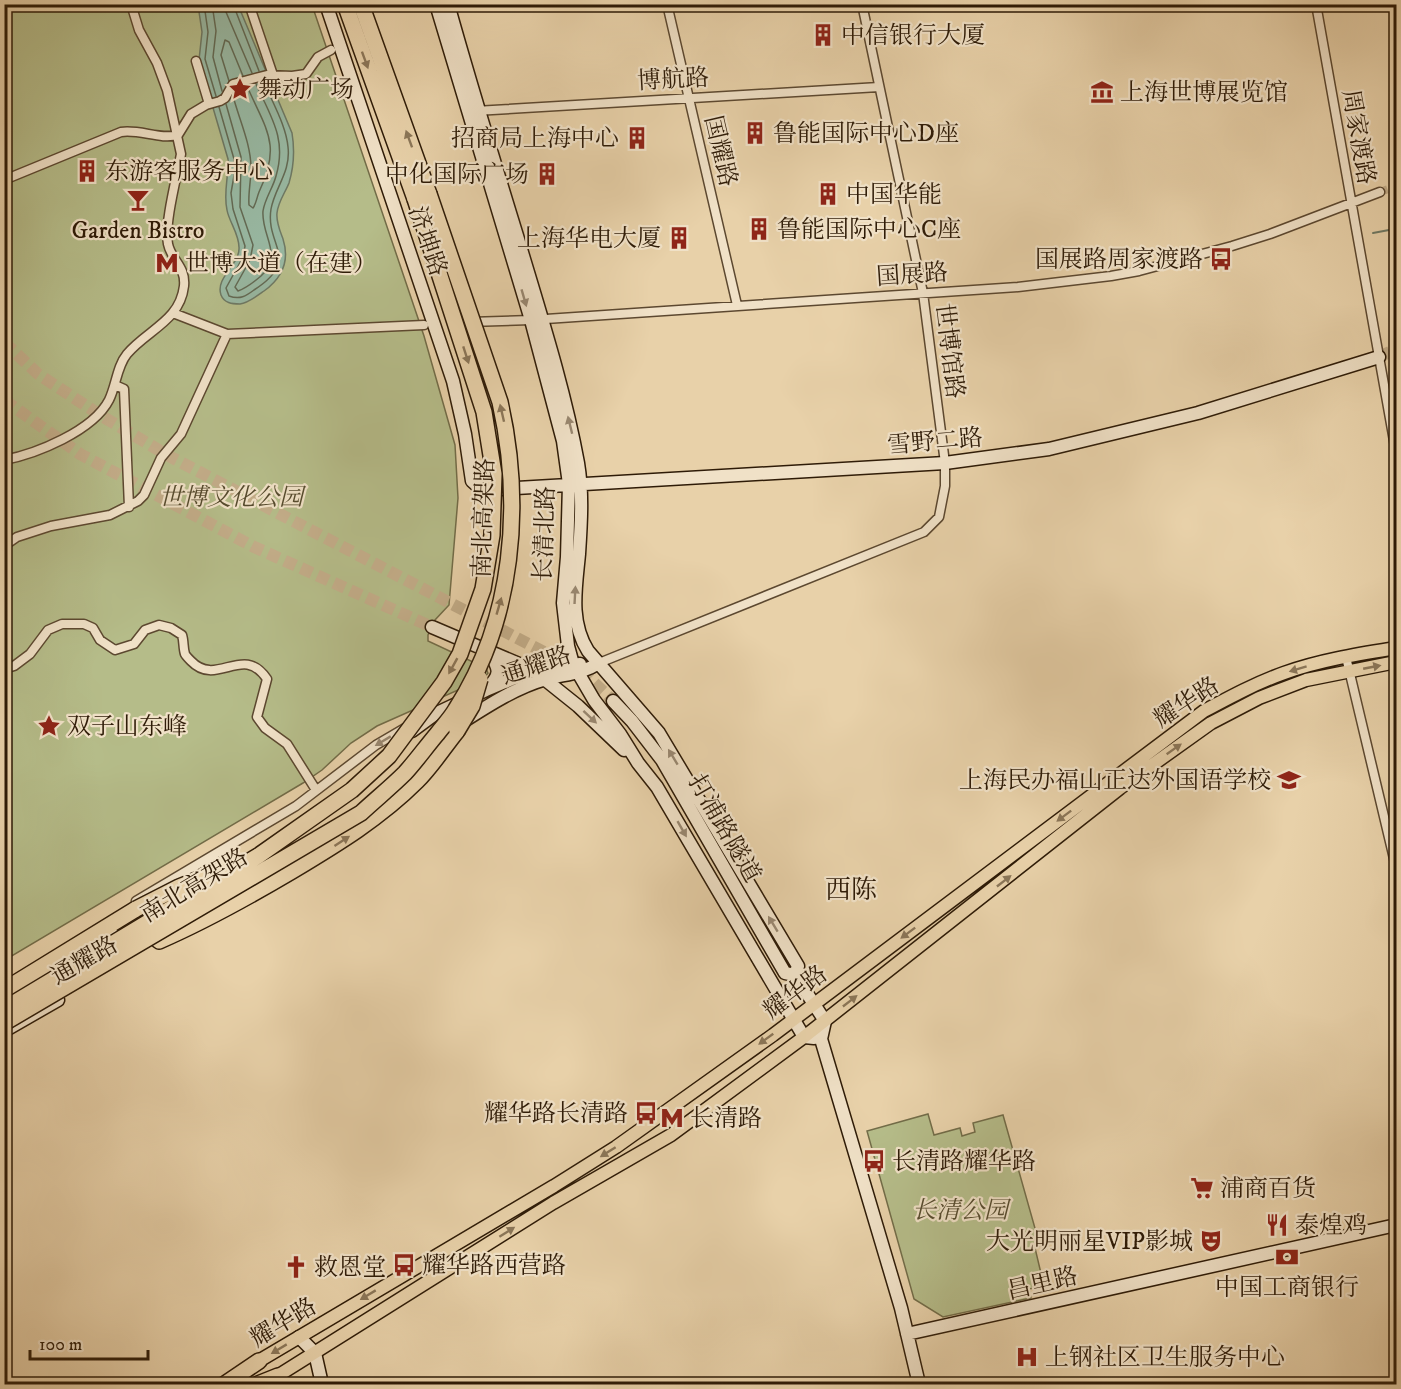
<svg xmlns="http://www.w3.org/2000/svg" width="1401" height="1389" viewBox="0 0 1401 1389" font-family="'IM FELL DW Pica','Noto Serif SC',serif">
	<rect width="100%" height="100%" fill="#e8d1a9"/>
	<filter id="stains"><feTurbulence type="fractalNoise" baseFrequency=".00333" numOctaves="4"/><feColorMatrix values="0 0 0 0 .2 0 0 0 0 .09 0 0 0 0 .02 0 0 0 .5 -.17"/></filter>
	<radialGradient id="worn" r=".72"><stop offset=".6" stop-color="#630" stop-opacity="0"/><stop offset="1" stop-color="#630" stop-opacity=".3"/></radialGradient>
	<path fill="#b5bc89" stroke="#726c48" stroke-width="1.5" d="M 5,5 L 312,5 L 424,336 L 455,445 L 458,498 L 449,605 L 435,620 L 428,635 L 428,641 L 486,668 L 488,673 L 483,679 L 377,726 L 351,743 L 322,770 L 303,783 L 5,960 Z
		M 928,1114 L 934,1135 L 960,1128 L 962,1136 L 975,1132 L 973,1123 L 1003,1115 L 1040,1246 L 1035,1248 L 1044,1286 L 1029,1289 L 1031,1298 L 943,1317 L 914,1299 L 867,1131 Z"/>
	<path fill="#98b8a2" stroke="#6e7964" stroke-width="1.5" d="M 198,5 L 238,5 L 292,133 C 295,151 294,166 289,183 C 285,193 278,202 277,213 C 276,222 280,231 283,239 C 290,261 282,278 264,291 C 257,296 248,303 240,304 C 232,304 224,303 221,295 C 215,278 239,265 239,249 C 240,235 229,222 227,210 C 223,193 229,176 228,159 L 199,60 L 202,32 Z"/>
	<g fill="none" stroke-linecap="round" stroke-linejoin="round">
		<path stroke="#636a54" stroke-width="1.5" d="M 204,4 L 208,32 L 205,59 L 216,96
			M 212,4 L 216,31 L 213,57 L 222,91
			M 225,4 L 226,12 L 252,73
			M 233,4 L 259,71
			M 229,81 L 221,55 L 225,40 L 229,42 L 243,76
			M 233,96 C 239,119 251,144 251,168 C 251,181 248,193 249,205 L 253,208 C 256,204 257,197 259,192 C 282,144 266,130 247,86
			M 226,104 L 241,157 L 240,207 L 253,245 L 250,260 L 235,287 L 238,291 C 246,288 254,282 261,276 C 284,255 261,236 263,211 C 265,198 273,188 276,176 C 287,139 271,117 256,84
			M 219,107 L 234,159 L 235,170 L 231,193 L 233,209 L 245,246 L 243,257 L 226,288 L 229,296 C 240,300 246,296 254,290 C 302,259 265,246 271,209 C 275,187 291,172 288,147 C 286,125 272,102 264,82"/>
		<path stroke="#6e7964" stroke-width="2" d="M 1373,233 L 1389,230"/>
		<path stroke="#c3ad89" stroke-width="8" stroke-dasharray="8 4" stroke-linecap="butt" d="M 1380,192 L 1396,186"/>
		<path stroke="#c3ad89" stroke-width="12" stroke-dasharray="12 6" stroke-linecap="butt" d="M 4,342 L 38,374 L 100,415 L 167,455 L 584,673 L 613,701
			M 1379,357 L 1396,349
			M 4,400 L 80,454 L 252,546 L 432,627"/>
		<g stroke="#5c4830" stroke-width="11">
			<path id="street" d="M 249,4 L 273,75
				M 667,4 L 737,305
				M 1316,4 L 1396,452
				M 196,61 L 209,104
				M 475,111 L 879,87
				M 4,180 L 121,132 C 140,129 160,140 178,135 L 191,114 L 206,105 L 220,101 L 225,98 L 233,84 L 267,75 L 292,76 L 306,74 L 318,57 L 331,50
				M 173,313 L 227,334 L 424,325
				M 469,322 L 531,320 L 1018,287 L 1111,276 L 1139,271 L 1232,246 L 1270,234 L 1380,192
				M 115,385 L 124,389 L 129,507
				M 4,460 C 36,454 93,431 109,400 C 116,386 117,366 127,354 C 147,330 180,321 184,286 C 186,266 171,260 168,244 C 164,224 177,176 181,154 L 167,90 L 157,63 L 139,30 L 131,4
				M 4,546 L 17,537 L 51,526 L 110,515 L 138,501 L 144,495 L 161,458 L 181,434 L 227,334
				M 1346,657 L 1396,867
				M 599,663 L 924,532 L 939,517 L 945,486 L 945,463 L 923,293 L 862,4
				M 4,669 L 14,666 L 30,654 L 48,630 L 62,624 L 84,624 L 93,628 L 100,640 L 115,650 L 134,644 L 145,630 L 159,625 L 171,628 L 182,635 C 184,641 183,648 185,654 C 186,656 189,659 191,661 C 217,688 243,643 267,679 L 257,717 L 265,728 L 287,744 L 316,790
				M 136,901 L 296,806 L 376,745 L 405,728"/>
		</g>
		<g stroke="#2e1b07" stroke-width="15">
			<path id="secondary" d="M 326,4 L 453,381 L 465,434 L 472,481 L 482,490 L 945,463 L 1049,449 L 1198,413 L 1379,357
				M 436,4 L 531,320 L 563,441 L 569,484 L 567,557 L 563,603 L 568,646 L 573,664 L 594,700 L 620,734 L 638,763 L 657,787 L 804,1037 L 814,1038
				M 448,4 C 470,83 494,161 518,239 C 540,313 564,387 578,463 C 583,493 581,524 579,554 C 576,587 569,621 588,651 L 659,733 L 798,966 L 795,975 L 825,1021 L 821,1039 L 901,1308 L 919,1384
				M 432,627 L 533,670 L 578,706 L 624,750
				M 488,688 C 502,673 499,669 490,653
				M 613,701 L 632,721 L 662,760 L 785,973 L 795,975
				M 464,721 C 489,705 517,687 546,679 C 565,674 582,674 599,663
				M 412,731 L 435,714 L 486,690 L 533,670 L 580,664
				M 4,999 L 113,935
				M 4,1031 L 58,1000
				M 907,1334 L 1396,1225
				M 299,1337 L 315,1353 L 322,1384"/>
		</g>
		<g stroke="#2e1b07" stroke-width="15">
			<path id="primary" d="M 252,1365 L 554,1186 L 616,1147 L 773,1035 L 1204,711 C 1230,697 1256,683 1284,673 C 1320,660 1359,654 1396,648
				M 271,1380 L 553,1203 L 671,1135 L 804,1037 L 1120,788 L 1211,723 L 1259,698 L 1306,680 L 1396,662"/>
		</g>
		<g stroke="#2e1b07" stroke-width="18">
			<path id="highway" d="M 345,4 L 415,199
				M 361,4 L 429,194
				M 159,941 C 205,921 248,897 292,871 C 337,844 380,818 417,781 C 432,766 444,747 457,731
				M 4,990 L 136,909
				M 225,1384 L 259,1361
				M 258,1384 L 278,1376"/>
		</g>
		<use href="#street" stroke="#f0e1c7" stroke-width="8"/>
		<use href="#secondary" stroke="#f0e1c7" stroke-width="12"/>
		<use href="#primary" stroke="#e8d1a9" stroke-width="12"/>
		<use href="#highway" stroke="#e8d1a9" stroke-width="15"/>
		<g stroke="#2e1b07" stroke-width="18" stroke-linecap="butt">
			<path id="highway-bridge" d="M 457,731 L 472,706 L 480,679
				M 136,909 L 179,887 L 221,870
				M 4,1009 L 258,856 L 352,790 L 389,756 L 444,682 L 460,654 L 483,589 L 492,535 L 494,474 L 484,412 L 415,199
				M 4,1023 L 361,813 C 376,799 391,787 405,773 C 416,761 426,747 437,734 C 443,726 451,718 456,709 C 514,619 523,504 500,402 L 429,194"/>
		</g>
		<use href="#highway-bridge" stroke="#e8d1a9" stroke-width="15"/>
	</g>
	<defs><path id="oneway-solid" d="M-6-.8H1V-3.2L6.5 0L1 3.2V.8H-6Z" transform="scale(1.5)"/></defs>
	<g fill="#8b7658">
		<use href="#oneway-solid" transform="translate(365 60) rotate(70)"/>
		<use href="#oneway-solid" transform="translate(409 139) rotate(-110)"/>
		<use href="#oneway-solid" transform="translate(466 355) rotate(72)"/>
		<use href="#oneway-solid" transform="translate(502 413) rotate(-103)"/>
		<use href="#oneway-solid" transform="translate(499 606) rotate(-74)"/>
		<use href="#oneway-solid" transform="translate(453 666) rotate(119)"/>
		<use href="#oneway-solid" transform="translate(1372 667) rotate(-11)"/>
		<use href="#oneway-solid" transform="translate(1298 669) rotate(163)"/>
		<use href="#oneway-solid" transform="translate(1174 749) rotate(-35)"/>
		<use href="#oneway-solid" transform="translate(1064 816) rotate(143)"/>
		<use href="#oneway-solid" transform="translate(342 841) rotate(-33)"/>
		<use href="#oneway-solid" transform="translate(1004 881) rotate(-38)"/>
		<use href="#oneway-solid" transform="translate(908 933) rotate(143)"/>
		<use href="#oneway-solid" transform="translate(850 1001) rotate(-38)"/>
		<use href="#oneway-solid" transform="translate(766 1039) rotate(144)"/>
		<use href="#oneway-solid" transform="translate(608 1152) rotate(148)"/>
		<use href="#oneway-solid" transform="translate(507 1232) rotate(-32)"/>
		<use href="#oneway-solid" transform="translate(368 1295) rotate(149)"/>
		<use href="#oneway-solid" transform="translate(279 1349) rotate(149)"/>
	</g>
	<g fill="#998871">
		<use href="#oneway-solid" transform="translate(524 298) rotate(74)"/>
		<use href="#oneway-solid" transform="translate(570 425) rotate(-104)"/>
		<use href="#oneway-solid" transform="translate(575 595) rotate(-87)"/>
		<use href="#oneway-solid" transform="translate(590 717) rotate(43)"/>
		<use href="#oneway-solid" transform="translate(383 741) rotate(149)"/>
		<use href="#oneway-solid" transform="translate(673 757) rotate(-121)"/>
		<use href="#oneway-solid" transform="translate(682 829) rotate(60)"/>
		<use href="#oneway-solid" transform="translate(773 924) rotate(-121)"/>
	</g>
	<defs>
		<g id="building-bare" transform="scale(1.8)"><path d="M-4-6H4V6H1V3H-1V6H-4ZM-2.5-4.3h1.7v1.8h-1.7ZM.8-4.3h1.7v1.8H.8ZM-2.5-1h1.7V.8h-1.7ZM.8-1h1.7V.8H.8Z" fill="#8f2418" stroke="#f0e1c7" stroke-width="2.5" paint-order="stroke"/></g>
		<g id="sight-bare" transform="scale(1.8)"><path d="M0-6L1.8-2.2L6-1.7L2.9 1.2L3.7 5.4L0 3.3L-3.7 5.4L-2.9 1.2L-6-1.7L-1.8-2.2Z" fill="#8f2418" stroke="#f0e1c7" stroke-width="2.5" paint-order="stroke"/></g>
		<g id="museum-bare" transform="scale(1.8)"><path d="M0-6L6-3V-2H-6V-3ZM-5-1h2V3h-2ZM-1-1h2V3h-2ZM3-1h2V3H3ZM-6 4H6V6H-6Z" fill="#8f2418" stroke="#f0e1c7" stroke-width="2.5" paint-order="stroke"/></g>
		<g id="bar-bare" transform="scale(1.8)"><path d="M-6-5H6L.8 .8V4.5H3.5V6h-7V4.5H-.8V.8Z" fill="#8f2418" stroke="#f0e1c7" stroke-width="2.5" paint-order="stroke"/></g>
		<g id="bus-bare" transform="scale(1.8)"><path d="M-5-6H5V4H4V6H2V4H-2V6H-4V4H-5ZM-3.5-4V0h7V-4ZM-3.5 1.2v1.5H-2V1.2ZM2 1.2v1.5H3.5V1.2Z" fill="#8f2418" stroke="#f0e1c7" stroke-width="2.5" paint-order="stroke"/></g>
		<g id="metro-bare" transform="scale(1.8)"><path d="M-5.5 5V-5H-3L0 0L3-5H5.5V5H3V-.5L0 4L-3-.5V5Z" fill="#8f2418" stroke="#f0e1c7" stroke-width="2.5" paint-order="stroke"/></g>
		<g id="school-bare" transform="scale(1.8)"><path d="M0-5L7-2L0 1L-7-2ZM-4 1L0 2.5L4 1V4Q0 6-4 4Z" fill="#8f2418" stroke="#f0e1c7" stroke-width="2.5" paint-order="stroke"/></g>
		<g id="supermarket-bare" transform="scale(1.8)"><path d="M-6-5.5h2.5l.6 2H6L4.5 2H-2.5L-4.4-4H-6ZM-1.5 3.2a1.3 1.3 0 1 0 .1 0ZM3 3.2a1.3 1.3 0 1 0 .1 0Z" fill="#8f2418" stroke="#f0e1c7" stroke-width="2.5" paint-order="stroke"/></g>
		<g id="restaurant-bare" transform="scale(1.8)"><path d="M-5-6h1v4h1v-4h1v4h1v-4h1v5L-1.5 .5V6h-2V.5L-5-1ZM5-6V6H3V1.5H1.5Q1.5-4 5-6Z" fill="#8f2418" stroke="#f0e1c7" stroke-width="2.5" paint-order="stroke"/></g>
		<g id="theatre-bare" transform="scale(1.8)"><path d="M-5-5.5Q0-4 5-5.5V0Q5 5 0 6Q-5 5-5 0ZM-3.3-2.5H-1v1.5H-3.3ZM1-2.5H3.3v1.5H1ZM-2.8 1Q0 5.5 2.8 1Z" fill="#8f2418" stroke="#f0e1c7" stroke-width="2.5" paint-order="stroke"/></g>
		<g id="bank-bare" transform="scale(1.8)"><path d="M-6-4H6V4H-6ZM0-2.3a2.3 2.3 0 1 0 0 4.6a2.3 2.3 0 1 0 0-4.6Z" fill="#8f2418" stroke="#f0e1c7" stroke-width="2.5" paint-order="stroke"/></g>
		<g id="church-bare" transform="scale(1.8)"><path d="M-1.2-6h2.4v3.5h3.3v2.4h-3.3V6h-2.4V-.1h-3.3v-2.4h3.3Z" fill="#8f2418" stroke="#f0e1c7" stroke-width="2.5" paint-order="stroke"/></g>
		<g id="hospital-bare" transform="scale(1.8)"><path d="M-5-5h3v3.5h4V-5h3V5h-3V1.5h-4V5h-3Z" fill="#8f2418" stroke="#f0e1c7" stroke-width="2.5" paint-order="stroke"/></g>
	</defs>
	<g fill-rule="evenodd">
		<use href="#building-bare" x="823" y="35"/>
		<use href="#sight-bare" x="240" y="89"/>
		<use href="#museum-bare" x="1102" y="92"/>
		<use href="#building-bare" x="755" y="133"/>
		<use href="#building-bare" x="637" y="138"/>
		<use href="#building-bare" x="87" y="171"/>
		<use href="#building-bare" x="547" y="174"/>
		<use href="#building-bare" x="828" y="194"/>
		<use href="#bar-bare" x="138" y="200"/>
		<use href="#building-bare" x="759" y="229"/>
		<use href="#building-bare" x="679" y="238"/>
		<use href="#bus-bare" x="1221" y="259"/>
		<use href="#metro-bare" x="167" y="263"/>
		<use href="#sight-bare" x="49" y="726"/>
		<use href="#school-bare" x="1289" y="780"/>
		<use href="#bus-bare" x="646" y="1113"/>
		<use href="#metro-bare" x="672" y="1118"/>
		<use href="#bus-bare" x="874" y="1161"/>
		<use href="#supermarket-bare" x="1202" y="1188"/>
		<use href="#restaurant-bare" x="1277" y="1225"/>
		<use href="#theatre-bare" x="1211" y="1241"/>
		<use href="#bank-bare" x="1287" y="1257"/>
		<use href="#bus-bare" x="404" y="1265"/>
		<use href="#church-bare" x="296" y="1267"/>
		<use href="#hospital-bare" x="1027" y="1357"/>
	</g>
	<g text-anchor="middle" stroke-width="4.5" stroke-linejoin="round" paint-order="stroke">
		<g font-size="24" fill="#2e1b07" stroke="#f0e1c7" text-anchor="start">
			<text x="841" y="43">中信银行大厦</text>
			<text x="258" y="97">舞动广场</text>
			<text x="1120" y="100">上海世博展览馆</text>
			<text x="773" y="141">鲁能国际中心D座</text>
			<text x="619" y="146" text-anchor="end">招商局上海中心</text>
			<text x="105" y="179">东游客服务中心</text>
			<text x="529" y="182" text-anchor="end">中化国际广场</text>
			<text x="846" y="202">中国华能</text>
			<text x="777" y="237">鲁能国际中心C座</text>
			<text x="138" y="238" text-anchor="middle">Garden Bistro</text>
			<text x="661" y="246" text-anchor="end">上海华电大厦</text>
			<text x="1203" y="267" text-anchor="end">国展路周家渡路</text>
			<text x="185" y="271">世博大道（在建）</text>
			<text x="67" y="734">双子山东峰</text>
			<text x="1271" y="788" text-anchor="end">上海民办福山正达外国语学校</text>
			<text x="628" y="1121" text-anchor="end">耀华路长清路</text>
			<text x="690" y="1126">长清路</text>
			<text x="892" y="1169">长清路耀华路</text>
			<text x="1220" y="1196">浦商百货</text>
			<text x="1295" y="1233">泰煌鸡</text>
			<text x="1193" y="1249" text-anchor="end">大光明丽星VIP影城</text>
			<text x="422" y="1273">耀华路西营路</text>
			<text x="314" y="1275">救恩堂</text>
			<text x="1287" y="1295" text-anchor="middle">中国工商银行</text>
			<text x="1045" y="1365">上钢社区卫生服务中心</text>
		</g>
		<g font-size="24" fill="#2e1b07" stroke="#f0e1c7">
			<text transform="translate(673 79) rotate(-3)" y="8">博航路</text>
			<text transform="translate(1359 137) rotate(80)" y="8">周家渡路</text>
			<text transform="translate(721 151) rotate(77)" y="8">国耀路</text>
			<text transform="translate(428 241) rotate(71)" y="8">济坤路</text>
			<text transform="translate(912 274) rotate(-4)" y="8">国展路</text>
			<text transform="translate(950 351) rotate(83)" y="8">世博馆路</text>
			<text transform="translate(935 441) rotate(-5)" y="8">雪野二路</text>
			<text transform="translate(483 518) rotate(-88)" y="8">南北高架路</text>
			<text transform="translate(544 534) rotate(-88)" y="8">长清北路</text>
			<text transform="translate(536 665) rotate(-19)" y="8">通耀路</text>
			<text transform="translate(1186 702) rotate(-33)" y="8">耀华路</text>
			<text transform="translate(725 828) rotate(60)" y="8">打浦路隧道</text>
			<text transform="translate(194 885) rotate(-31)" y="8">南北高架路</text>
			<text transform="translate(84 960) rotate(-30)" y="8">通耀路</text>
			<text transform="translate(795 992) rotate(-37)" y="8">耀华路</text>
			<text transform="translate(1042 1283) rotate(-13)" y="8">昌里路</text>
			<text transform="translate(283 1322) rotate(-31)" y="8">耀华路</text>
		</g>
		<g font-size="24" font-style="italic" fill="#564b2e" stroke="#f0e1c7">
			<text x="231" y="505">世博文化公园</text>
			<text x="960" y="1218">长清公园</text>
		</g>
		<g font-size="26" fill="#2e1b07" stroke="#f0e1c7">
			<text x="851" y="898">西陈</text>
		</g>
	</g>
	<rect width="1401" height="1389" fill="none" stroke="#e8d1a9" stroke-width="24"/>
	<rect x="6" y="6" width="1389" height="1377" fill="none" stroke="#2e1b07" stroke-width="3"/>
	<rect x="12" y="12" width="1377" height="1365" fill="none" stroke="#2e1b07" stroke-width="1.5"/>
	<path d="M30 1350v9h118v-9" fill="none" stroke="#2e1b07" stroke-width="3"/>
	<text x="39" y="1350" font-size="18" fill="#2e1b07" stroke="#f0e1c7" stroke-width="4.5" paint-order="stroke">100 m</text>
	<rect width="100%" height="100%" filter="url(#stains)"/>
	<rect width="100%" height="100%" fill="url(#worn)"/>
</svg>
